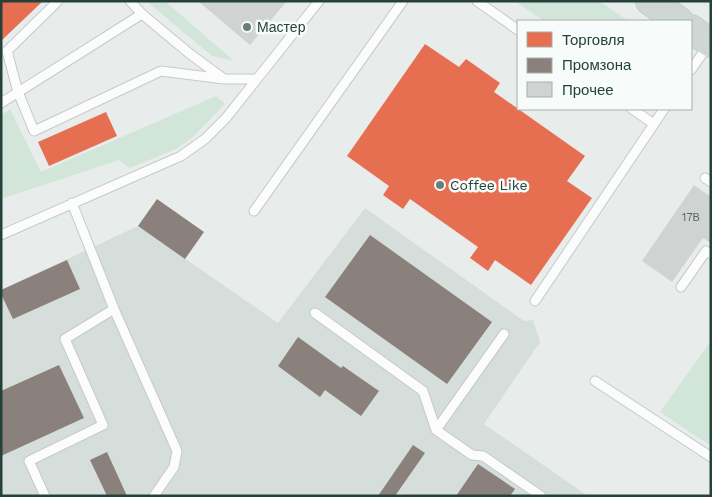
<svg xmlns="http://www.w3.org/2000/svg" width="712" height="497" viewBox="0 0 712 497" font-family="'Work Sans',sans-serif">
	<rect width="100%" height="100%" fill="#e8edeb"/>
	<path fill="#d6dedb" d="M 365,208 L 524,321 L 533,320 L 540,342 L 484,424 L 588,496 L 1,496 L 1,290 L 138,226 L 278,323 Z"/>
	<path fill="#d1e6d8" d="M 146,1 L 165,1 L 234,61 L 212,56 Z
		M 515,1 L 599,1 L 629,21 L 544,21 Z
		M 216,96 L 225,104 L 193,137 L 178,148 L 130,168 L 119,160 L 1,199 L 1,115 L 10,109 L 41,172 Z
		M 711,341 L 711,446 L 660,412 Z"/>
	<path fill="#e76f51" d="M 1,1 L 43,1 L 1,41 Z
		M 425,44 L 459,67 L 466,59 L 500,83 L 494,92 L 585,156 L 567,181 L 592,198 L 531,285 L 495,260 L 488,271 L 470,258 L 478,247 L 410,199 L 403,209 L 383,195 L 389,186 L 347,156 Z
		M 106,112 L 117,136 L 49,166 L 38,142 Z"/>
	<path fill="#8a817c" d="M 157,199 L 204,232 L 185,259 L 138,226 Z
		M 370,235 L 492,322 L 447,384 L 325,297 Z
		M 67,260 L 80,289 L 13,319 L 1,294 L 1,290 Z
		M 298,337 L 341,368 L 343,366 L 379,391 L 361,416 L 325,390 L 320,397 L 278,366 Z
		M 59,365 L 84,418 L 1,456 L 1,391 Z
		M 413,445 L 425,453 L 395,496 L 378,496 Z
		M 107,452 L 127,496 L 107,496 L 90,460 Z
		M 478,464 L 515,489 L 510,496 L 456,496 Z"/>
	<path fill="#cfd4d2" d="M 198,1 L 287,1 L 250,45 Z
		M 694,185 L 711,197 L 711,243 L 703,238 L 672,282 L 642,261 Z"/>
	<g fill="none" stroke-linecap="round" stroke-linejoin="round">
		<g stroke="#c5cac8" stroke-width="11">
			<path id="lane" d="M 58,1 L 7,51 L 18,92 L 34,131 L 161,71 L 224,79
				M 130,1 L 142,14
				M 477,1 L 518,30
				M 691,70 L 709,44
				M 1,103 L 142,14 L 190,54 L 224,79 L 257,79
				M 654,124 L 664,109
				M 705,178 L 711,182
				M 72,203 L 114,309 L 177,451 L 174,467 L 154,496
				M 254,211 L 403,1
				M 1,235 L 181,156 L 205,139 L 226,118 L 319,1
				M 681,287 L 706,251 L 711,254
				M 535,301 L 654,124 L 632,109
				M 315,313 L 423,391 L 436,430 L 472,455 L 483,456 L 541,496
				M 595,381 L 711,457
				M 436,430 L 504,334
				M 45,496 L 29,461 L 103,425 L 65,339 L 114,309"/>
		</g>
		<g stroke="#c3ccc9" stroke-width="30">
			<path id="primary" d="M 650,1 L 679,21
				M 691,29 L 711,43"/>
		</g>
		<use href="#lane" stroke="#fcfcfc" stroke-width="9"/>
		<use href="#primary" stroke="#cfd7d5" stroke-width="28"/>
	</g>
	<g fill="#697e78" stroke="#f7fbf9" stroke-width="2">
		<circle cx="247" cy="27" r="5"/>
		<circle cx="440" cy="185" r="5"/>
	</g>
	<g text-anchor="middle" stroke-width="5" stroke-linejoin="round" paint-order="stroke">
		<g font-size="11" fill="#506761">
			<text x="691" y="221">17В</text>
		</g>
		<g font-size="14" fill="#24423a" stroke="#f7fbf9" text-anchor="start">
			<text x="257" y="32">Мастер</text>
			<text x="450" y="190">Coffee Like</text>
		</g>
	</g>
	<rect width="712" height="497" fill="none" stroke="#24423a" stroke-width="5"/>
	<rect x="517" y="20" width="175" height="90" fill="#f7fbf9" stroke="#a3b1ad"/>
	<rect x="527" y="32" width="25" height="15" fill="#e76f51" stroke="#a3b1ad"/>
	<text x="562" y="45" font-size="15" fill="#24423a">Торговля</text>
	<rect x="527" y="58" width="25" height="15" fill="#8a817c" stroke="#a3b1ad"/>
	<text x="562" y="70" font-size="15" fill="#24423a">Промзона</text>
	<rect x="527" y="82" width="25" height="15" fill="#cfd4d2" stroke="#a3b1ad"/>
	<text x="562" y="95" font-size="15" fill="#24423a">Прочее</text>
</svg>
